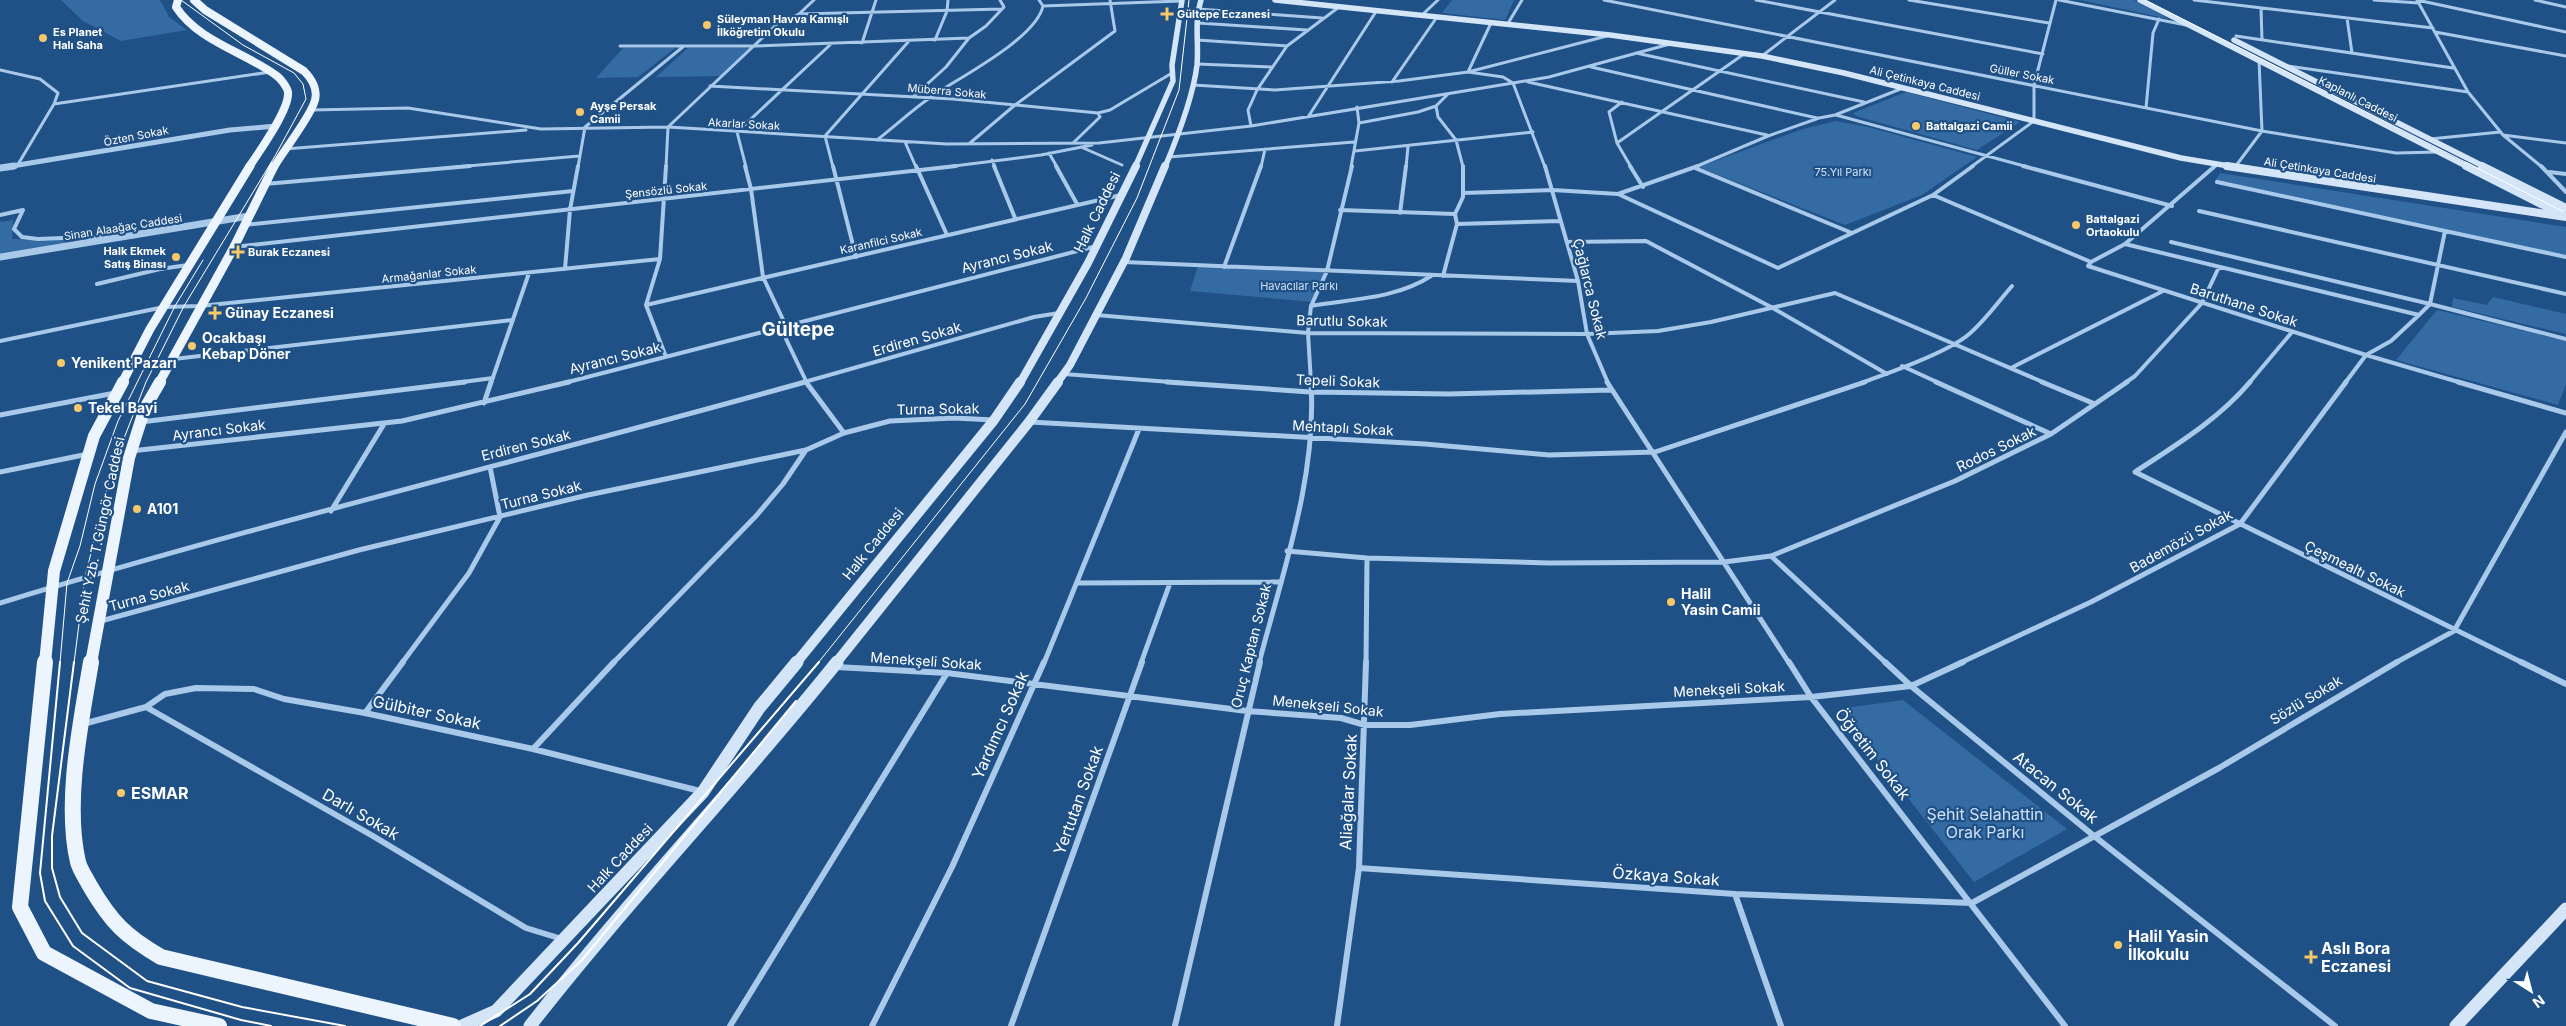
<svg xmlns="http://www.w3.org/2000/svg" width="2566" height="1026" viewBox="0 0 2566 1026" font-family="Inter,sans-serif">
	<rect width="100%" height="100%" fill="#205186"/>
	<path fill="#346ba3" d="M 61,0 L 160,0 L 169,17 L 187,30 L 121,41 L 83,21 Z
		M 1452,0 L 1514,0 L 1505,20 L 1442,13 Z
		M 2080,0 L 2134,0 L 2169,19 Z
		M 623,48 L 675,48 L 638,77 L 596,78 Z
		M 688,48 L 752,48 L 721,76 L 656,77 Z
		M 1906,92 L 2020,122 L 1977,150 L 1856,116 L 1853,113 Z
		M 1836,121 L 1868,127 L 1977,157 L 1922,195 L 1845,225 L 1698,167 L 1803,129 Z
		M 2220,173 L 2566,227 L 2566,256 L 2217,182 L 2215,181 Z
		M 13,220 L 12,239 L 53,240 L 105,238 L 0,253 L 0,222 Z
		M 1198,266 L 1327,271 L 1313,302 L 1190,291 Z
		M 2493,297 L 2566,314 L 2566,334 L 2452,307 L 2453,298 L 2487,305 Z
		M 2437,310 L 2566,341 L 2566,384 L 2558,405 L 2396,360 Z
		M 1903,700 L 2067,829 L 1974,882 L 1838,709 Z"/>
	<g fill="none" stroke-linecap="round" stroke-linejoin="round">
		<path stroke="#a9c9ea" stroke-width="3" d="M 1604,0 L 2262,131 L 2396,153 L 2438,152
			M 1756,0 L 2043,54
			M 1909,0 L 2049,23
			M 2059,0 L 2186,25
			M 2194,0 L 2433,28
			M 2374,0 L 2419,3
			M 2417,0 L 2468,92 L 2503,135 L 2542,167
			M 2417,0 L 2566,32
			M 2535,0 L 2566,7
			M 1043,6 L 1181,1
			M 2261,8 L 2262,40
			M 1198,9 L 1322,18
			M 799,14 L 1002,9
			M 1422,15 L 1438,0
			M 2347,18 L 2352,53
			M 1198,23 L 1307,30
			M 1491,23 L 1468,72 L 1503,77 L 1513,83
			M 1507,25 L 1522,0
			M 2435,32 L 2566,56
			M 2236,36 L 2453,68
			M 935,40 L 947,11 L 948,0
			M 1197,40 L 1287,46
			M 862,43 L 876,0
			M 620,46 L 755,46 L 969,38
			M 1636,53 L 1864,102
			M 1762,56 L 1835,0
			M 1197,64 L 1272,67
			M 2288,66 L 2468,92
			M 1591,67 L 1817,118
			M 0,70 L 40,79 L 58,93 L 54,104 L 17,166
			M 1392,82 L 1437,17
			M 1528,82 L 1767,135
			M 1193,85 L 1275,90 L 1399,81 L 1468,72 L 1607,36
			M 710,86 L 953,99 L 1098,113 L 1110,110 L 1172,73
			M 1448,94 L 1436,106 L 1438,117 L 1456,140 L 1463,167
			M 914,96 L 946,67 L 969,38 L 986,26 L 1004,7 L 1000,0
			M 1622,102 L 1609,112 L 1617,143 L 1631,167
			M 54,104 L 270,72
			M 2146,108 L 2153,33 L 2159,19
			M 311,110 L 408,108 L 541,129 L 668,127 L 947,144 L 1099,143 L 1251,126 L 1513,83
			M 1836,115 L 2028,167
			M 1308,117 L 1377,10
			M 1359,123 L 1418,112 L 1436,106
			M 1251,126 L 1248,110 L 1257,90 L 1287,46 L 1339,7
			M 2503,135 L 2566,143
			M 2430,139 L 2500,132
			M 877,140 C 895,126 912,110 931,97 C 958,78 1036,39 1043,6 L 1039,0
			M 905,142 L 916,167
			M 970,143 L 1015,105 L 1115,31 L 1110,0
			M 1073,143 L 1100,117 L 1098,113
			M 1617,143 L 1744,54
			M 1081,147 L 1122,165
			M 285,149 L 526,130
			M 1355,151 L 1533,132
			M 1049,153 L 1057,167
			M 1169,157 L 1354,142
			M 992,160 L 995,167
			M 456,167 L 579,156
			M 578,167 L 585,127 L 684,46
			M 666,167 L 668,127 L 777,24 L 799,14 L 814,0
			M 746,167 L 737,132 L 831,44
			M 833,167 L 825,136 L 909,41
			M 946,167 L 1041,155 L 1092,145
			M 1261,167 L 1265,149
			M 1351,167 L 1359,123 L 1357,107
			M 1406,167 L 1408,147
			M 1545,167 L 1513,83 L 1549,77 L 1670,44
			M 1695,167 L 1768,136 L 1819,118 L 1835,115 L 1903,88
			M 1971,167 L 2034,121 L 2034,85 L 2056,0
			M 2214,167 L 2217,164
			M 2235,167 L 2262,131 L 2259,60"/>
		<path stroke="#a9c9ea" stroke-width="4" d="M 666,166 L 660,259 L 646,305 L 666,357
			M 745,166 L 751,189 L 763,277 L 786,326 L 786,339 L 807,383
			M 833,166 L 856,257
			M 916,166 L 947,235
			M 994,166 L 1015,218
			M 1056,166 L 1077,204
			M 1545,166 L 1578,281 L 1587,334 L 1608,383
			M 1630,166 L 1643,187
			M 2023,166 L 2172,206
			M 2541,166 L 2566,192
			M 1695,168 L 1852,233
			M 2549,172 L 2566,174
			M 2217,182 L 2566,257
			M 265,184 L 470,166
			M 1463,193 L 1553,190 L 1618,194 L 1698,166
			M 1618,194 L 1778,268 L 1933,195 L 1973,166
			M 1933,195 L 2091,262 L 2088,266 L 2366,355 L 2462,383
			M 1340,210 L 1455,214
			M 2199,211 L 2566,294
			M 1400,213 L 1406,166
			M 0,215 L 23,210 L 14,229 L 22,237 L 38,239 L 112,236
			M 1457,224 L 1560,221
			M 244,225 L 573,191
			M 1567,242 L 1646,241 L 1771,307 L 1887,374
			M 2171,242 L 2430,304 L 2445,231
			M 2125,244 L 2419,315 L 2430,304 L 2566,339
			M 234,247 L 956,166
			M 1124,262 L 1578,281
			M 2091,262 L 2125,244 L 2215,166
			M 1224,267 L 1261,166
			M 565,269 L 570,210 L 578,166
			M 1443,276 L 1457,224 L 1455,214 L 1463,197 L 1463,166
			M 97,284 L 160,269 L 188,265
			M 646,305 L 1121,195
			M 1311,306 C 1351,299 1396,299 1431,276
			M 1096,315 L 1308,333 L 1587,334 L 1658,331 L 1711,322 L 1835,293 L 2045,383
			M 0,341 L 164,307 L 200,306 L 660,259
			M 174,359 L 513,320
			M 1902,366 L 1939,383
			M 2011,368 L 2163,291
			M 1064,374 L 1184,383
			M 455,383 L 493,378
			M 491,383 L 529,273
			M 564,383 L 1097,246
			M 801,383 L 1034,317 L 1059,313
			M 1311,383 L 1308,333 L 1311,306 L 1327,271 L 1352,166
			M 1861,383 C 1889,373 1946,353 1968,335 C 1984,322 1998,302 2012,286
			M 2125,383 L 2135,376 L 2202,303 L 2219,267
			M 2249,383 L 2292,332
			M 2345,383 L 2366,355 L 2391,341 L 2419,315"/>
		<path stroke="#a9c9ea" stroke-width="5" d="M 806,382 L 844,433
			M 1167,382 L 1310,392 L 1449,394 L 1611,390
			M 1607,382 L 1789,663
			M 1936,382 L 2051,434
			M 2042,382 L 2095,404
			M 2250,382 C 2219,419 2176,445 2135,472 L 2523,663
			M 2458,382 L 2566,413
			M 484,403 L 491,382
			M 0,415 L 115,393
			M 141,422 L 465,382
			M 1030,422 L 1425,444 L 1549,455 L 1655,452 L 1865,382
			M 131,451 L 402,421 L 569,382
			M 0,472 L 88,454
			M 331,511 L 384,424
			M 1287,551 L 1367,558 L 1549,563 L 1724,562 L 1771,556 L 1955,481 L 2051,434 L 2127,382
			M 1771,556 L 1886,663
			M 1078,583 L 1280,582
			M 0,603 C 266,522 537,457 805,382
			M 101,621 L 359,550 L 588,495 L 806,450 L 844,433 L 890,421 L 954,418 L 994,420
			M 402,663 L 469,573 L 500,517 L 490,467
			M 613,663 L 756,516 L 783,484 L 806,450
			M 1044,663 L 1139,429
			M 1141,663 L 1170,583
			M 1259,663 C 1283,571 1317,477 1311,382
			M 1366,663 L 1367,558
			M 1960,663 L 2091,602 L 2240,524 L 2346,382
			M 2395,663 L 2454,631 L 2566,432"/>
		<path stroke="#a9c9ea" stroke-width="6" d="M 1789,662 L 1811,697 L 2065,1026
			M 1885,662 L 1911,686 L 2094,836 L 2335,1026
			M 2521,662 L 2566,684
			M 836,667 L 947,673 L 1247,711 L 1341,718 L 1365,725 L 1410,725 L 1500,714 L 1811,697 L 1911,686 L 1963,662
			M 146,707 L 373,836 L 526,928 L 562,939
			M 365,713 L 403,662
			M 83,724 L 146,707 L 165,694 L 196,688 L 254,689 L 284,699 L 365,713 L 533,749 L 700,791
			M 533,749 L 614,662
			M 1359,868 L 1735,894 L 1972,903 L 2219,768 L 2397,662
			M 1735,894 L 1781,1026
			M 730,1026 L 947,673
			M 872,1026 L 952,867 L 1044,662
			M 1011,1026 L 1142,662
			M 1175,1026 L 1260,662
			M 1337,1026 L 1359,868 L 1366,662"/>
		<path stroke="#a9c9ea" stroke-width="5" d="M 6,167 L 230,130 L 276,126"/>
		<path stroke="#a9c9ea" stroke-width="7" d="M 0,168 L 14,166
			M 0,257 L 249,216"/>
		<path stroke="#d4e5f8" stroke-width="5.5" d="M 1275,0 L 1610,35 L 1762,56 L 1844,73 L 2181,158 L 2235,167
			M 2140,0 L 2468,167
			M 2234,40 L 2485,167
			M 1135,167 L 1173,81 L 1172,65 L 1182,0
			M 1165,167 C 1178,136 1193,98 1197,65 C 1199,43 1194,21 1201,0"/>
		<path stroke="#d4e5f8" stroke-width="8" d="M 2227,166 L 2566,217
			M 2466,166 L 2561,214
			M 2482,166 L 2566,208
			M 1020,383 L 1088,263 L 1136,166
			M 1057,383 L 1070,365 L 1126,258 L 1165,166"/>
		<path stroke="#d4e5f8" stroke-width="10" d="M 796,663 L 994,420 L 1020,382
			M 836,663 L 1029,422 L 1058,382"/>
		<path stroke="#d4e5f8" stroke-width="13" d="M 462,1026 L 496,1011 L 703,792 L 759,708 L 797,662
			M 530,1026 C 627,901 738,786 837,662
			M 2456,1026 L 2566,909"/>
		<path stroke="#ecf4fe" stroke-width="8" d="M 178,0 L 176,7 C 199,42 245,52 277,76 C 281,79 287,87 288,92 C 290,109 259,152 249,167
			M 194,0 L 205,10 L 304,71 C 312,79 319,91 314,103 C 308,120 284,150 274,167"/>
		<path stroke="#ecf4fe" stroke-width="9" d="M 122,383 L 150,329 L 250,166
			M 159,383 L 234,247 L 274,166"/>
		<path stroke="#ecf4fe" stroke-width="12" d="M 45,663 L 54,571 L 94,436 L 123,382
			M 91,663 L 129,458 L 145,408 L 160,382"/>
		<path stroke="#ecf4fe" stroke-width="16" d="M 45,662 L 20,907 L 44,953 L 151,1011 L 219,1026
			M 91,662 C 81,722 64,802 78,862 C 80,870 86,878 90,886 C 111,922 125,936 161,957 L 453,1026"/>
		<path stroke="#fff" stroke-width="1" d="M 2145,0 L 2566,213
			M 60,663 L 67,583 L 80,546 L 95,484 L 118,421 L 175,306 L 203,260
			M 74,663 L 85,577 L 112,469 L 146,382 L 184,306 L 275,156 L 306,99 L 303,84 L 294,73 L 243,45 L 181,0
			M 818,663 L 1025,404 L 1086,298 L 1137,198 L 1179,90 L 1189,0"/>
		<path stroke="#fff" stroke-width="2" d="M 60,662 L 40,873 L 45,901 L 73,946 L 130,988 L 241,1020 L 271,1026
			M 74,662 L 52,836 L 52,868 L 60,897 L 82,933 L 147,981 L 242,1007 L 345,1026
			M 480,1026 L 530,994 L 578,943 L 819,662
			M 500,1026 L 537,1001 L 582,960 L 796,701"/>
	</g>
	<g fill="#f7c869" stroke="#205186" stroke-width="2">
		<path d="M1164.5 6.5h5v5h5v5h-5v5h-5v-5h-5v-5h5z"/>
		<circle cx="707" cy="25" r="5"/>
		<circle cx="43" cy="38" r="5"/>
		<circle cx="580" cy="112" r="5"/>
		<circle cx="1916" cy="126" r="5"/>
		<circle cx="2076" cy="225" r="5"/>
		<path d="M235.5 244.5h5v5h5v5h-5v5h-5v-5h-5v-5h5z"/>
		<circle cx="176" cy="257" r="5"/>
		<path d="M212.5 305.5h5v5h5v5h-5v5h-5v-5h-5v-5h5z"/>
		<circle cx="192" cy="346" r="5"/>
		<circle cx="61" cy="363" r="5"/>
		<circle cx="78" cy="408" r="5"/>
		<circle cx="137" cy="509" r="5"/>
		<circle cx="1671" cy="602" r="5"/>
		<circle cx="121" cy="793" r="5"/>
		<circle cx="2118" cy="945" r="5"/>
		<path d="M2308.5 949.5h5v5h5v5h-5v5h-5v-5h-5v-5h5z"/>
	</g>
	<g text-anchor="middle" stroke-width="4.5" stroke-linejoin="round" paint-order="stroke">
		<g font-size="11" font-weight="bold" fill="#fff" stroke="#205186" text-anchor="start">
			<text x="1177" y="18">Gültepe Eczanesi</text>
			<text x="717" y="23">Süleyman Havva Kamışlı<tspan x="717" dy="13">İlköğretim Okulu</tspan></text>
			<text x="53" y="36">Es Planet<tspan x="53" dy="13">Halı Saha</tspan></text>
			<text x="590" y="110">Ayşe Persak<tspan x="590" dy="13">Camii</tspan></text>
			<text x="1926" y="130">Battalgazi Camii</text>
			<text x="2086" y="223">Battalgazi<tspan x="2086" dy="13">Ortaokulu</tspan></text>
			<text x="166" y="255" text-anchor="end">Halk Ekmek<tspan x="166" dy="13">Satış Binası</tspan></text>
			<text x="248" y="256">Burak Eczanesi</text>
		</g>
		<g font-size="11" fill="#fff" stroke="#205186">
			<text transform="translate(2022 74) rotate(11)" y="4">Güller Sokak</text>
			<text transform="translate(1925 83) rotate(14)" y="4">Ali Çetinkaya Caddesi</text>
			<text transform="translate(947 91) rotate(5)" y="4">Müberra Sokak</text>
			<text transform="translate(2358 99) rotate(27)" y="4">Kaplanlı Caddesi</text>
			<text transform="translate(744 124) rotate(3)" y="4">Akarlar Sokak</text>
			<text transform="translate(136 136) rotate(-11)" y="4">Özten Sokak</text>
			<text transform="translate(2320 170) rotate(9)" y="4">Ali Çetinkaya Caddesi</text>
			<text transform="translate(666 190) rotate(-6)" y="4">Şensözlü Sokak</text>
			<text transform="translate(123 227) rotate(-9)" y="4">Sinan Alaağaç Caddesi</text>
			<text transform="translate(881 241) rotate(-13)" y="4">Karanfilci Sokak</text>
			<text transform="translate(429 274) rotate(-6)" y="4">Armağanlar Sokak</text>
		</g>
		<g font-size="11" fill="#cde2f7" stroke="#205186">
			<text x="1843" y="176">75.Yıl Parkı</text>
			<text x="1299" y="290">Havacılar Parkı</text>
		</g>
		<g font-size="14" fill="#fff" stroke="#205186">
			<text transform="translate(1097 212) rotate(-64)" y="5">Halk Caddesi</text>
			<text transform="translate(1007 257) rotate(-14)" y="5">Ayrancı Sokak</text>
			<text transform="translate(1590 289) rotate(76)" y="5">Çağlarca Sokak</text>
			<text transform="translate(2244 305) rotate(18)" y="5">Baruthane Sokak</text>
			<text transform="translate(1342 321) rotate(1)" y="5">Barutlu Sokak</text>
			<text transform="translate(917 339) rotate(-16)" y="5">Erdiren Sokak</text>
			<text transform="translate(615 358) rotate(-14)" y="5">Ayrancı Sokak</text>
			<text transform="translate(1338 381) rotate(2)" y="5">Tepeli Sokak</text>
			<text transform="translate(938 409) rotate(-1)" y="5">Turna Sokak</text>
			<text transform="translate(1343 428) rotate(3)" y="5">Mehtaplı Sokak</text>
			<text transform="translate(219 430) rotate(-7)" y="5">Ayrancı Sokak</text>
			<text transform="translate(526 445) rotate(-14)" y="5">Erdiren Sokak</text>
			<text transform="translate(1996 449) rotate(-26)" y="5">Rodos Sokak</text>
			<text transform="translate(541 495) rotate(-14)" y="5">Turna Sokak</text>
			<text transform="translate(100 530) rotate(-78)" y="5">Şehit Yzb. T.Güngör Caddesi</text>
			<text transform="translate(2181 541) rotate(-29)" y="5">Bademözü Sokak</text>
			<text transform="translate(873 544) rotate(-51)" y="5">Halk Caddesi</text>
			<text transform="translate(2355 569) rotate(26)" y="5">Çeşmealtı Sokak</text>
			<text transform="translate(149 596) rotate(-15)" y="5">Turna Sokak</text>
			<text transform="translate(1251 646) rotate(-76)" y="5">Oruç Kaptan Sokak</text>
			<text transform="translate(926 661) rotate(4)" y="5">Menekşeli Sokak</text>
			<text transform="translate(1729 689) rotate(-3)" y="5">Menekşeli Sokak</text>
			<text transform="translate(2306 700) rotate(-31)" y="5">Sözlü Sokak</text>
			<text transform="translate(1328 706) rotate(6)" y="5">Menekşeli Sokak</text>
			<text transform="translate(620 858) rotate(-47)" y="5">Halk Caddesi</text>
		</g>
		<g font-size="14" font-weight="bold" fill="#fff" stroke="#205186" text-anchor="start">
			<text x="225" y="318">Günay Eczanesi</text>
			<text x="202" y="343">Ocakbaşı<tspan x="202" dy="16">Kebap Döner</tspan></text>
			<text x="71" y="368">Yenikent Pazarı</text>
			<text x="88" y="413">Tekel Bayi</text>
			<text x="147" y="514">A101</text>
			<text x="1681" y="599">Halil<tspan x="1681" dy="16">Yasin Camii</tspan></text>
		</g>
		<g font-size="16" fill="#fff" stroke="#205186">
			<text transform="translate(427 712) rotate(12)" y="6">Gülbiter Sokak</text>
			<text transform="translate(1000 725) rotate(-66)" y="6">Yardımcı Sokak</text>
			<text transform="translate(1873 754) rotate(52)" y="6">Öğretim Sokak</text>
			<text transform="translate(2056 787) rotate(39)" y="6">Atacan Sokak</text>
			<text transform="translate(1348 792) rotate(-87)" y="6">Aliağalar Sokak</text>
			<text transform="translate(1078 800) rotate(-70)" y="6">Yertutan Sokak</text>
			<text transform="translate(361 814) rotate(30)" y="6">Darlı Sokak</text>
			<text transform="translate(1666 876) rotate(4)" y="6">Özkaya Sokak</text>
		</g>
		<g font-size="16" font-weight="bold" fill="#fff" stroke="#205186" text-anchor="start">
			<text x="131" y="799">ESMAR</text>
			<text x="2128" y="942">Halil Yasin<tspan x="2128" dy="18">İlkokulu</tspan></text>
			<text x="2321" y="954">Aslı Bora<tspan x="2321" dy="18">Eczanesi</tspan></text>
		</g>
		<g font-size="16" fill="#cde2f7" stroke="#205186">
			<text x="1985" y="820">Şehit Selahattin<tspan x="1985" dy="18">Orak Parkı</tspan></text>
		</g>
		<g font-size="19" font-weight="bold" fill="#fff" stroke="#205186">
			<text x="798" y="336">Gültepe</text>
		</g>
	</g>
	<g transform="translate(2531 991) rotate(144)" stroke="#205186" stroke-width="4" paint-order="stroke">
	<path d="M0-4L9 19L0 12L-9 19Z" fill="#ffffff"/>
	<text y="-8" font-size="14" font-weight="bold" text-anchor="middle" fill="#ffffff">N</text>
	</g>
</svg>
